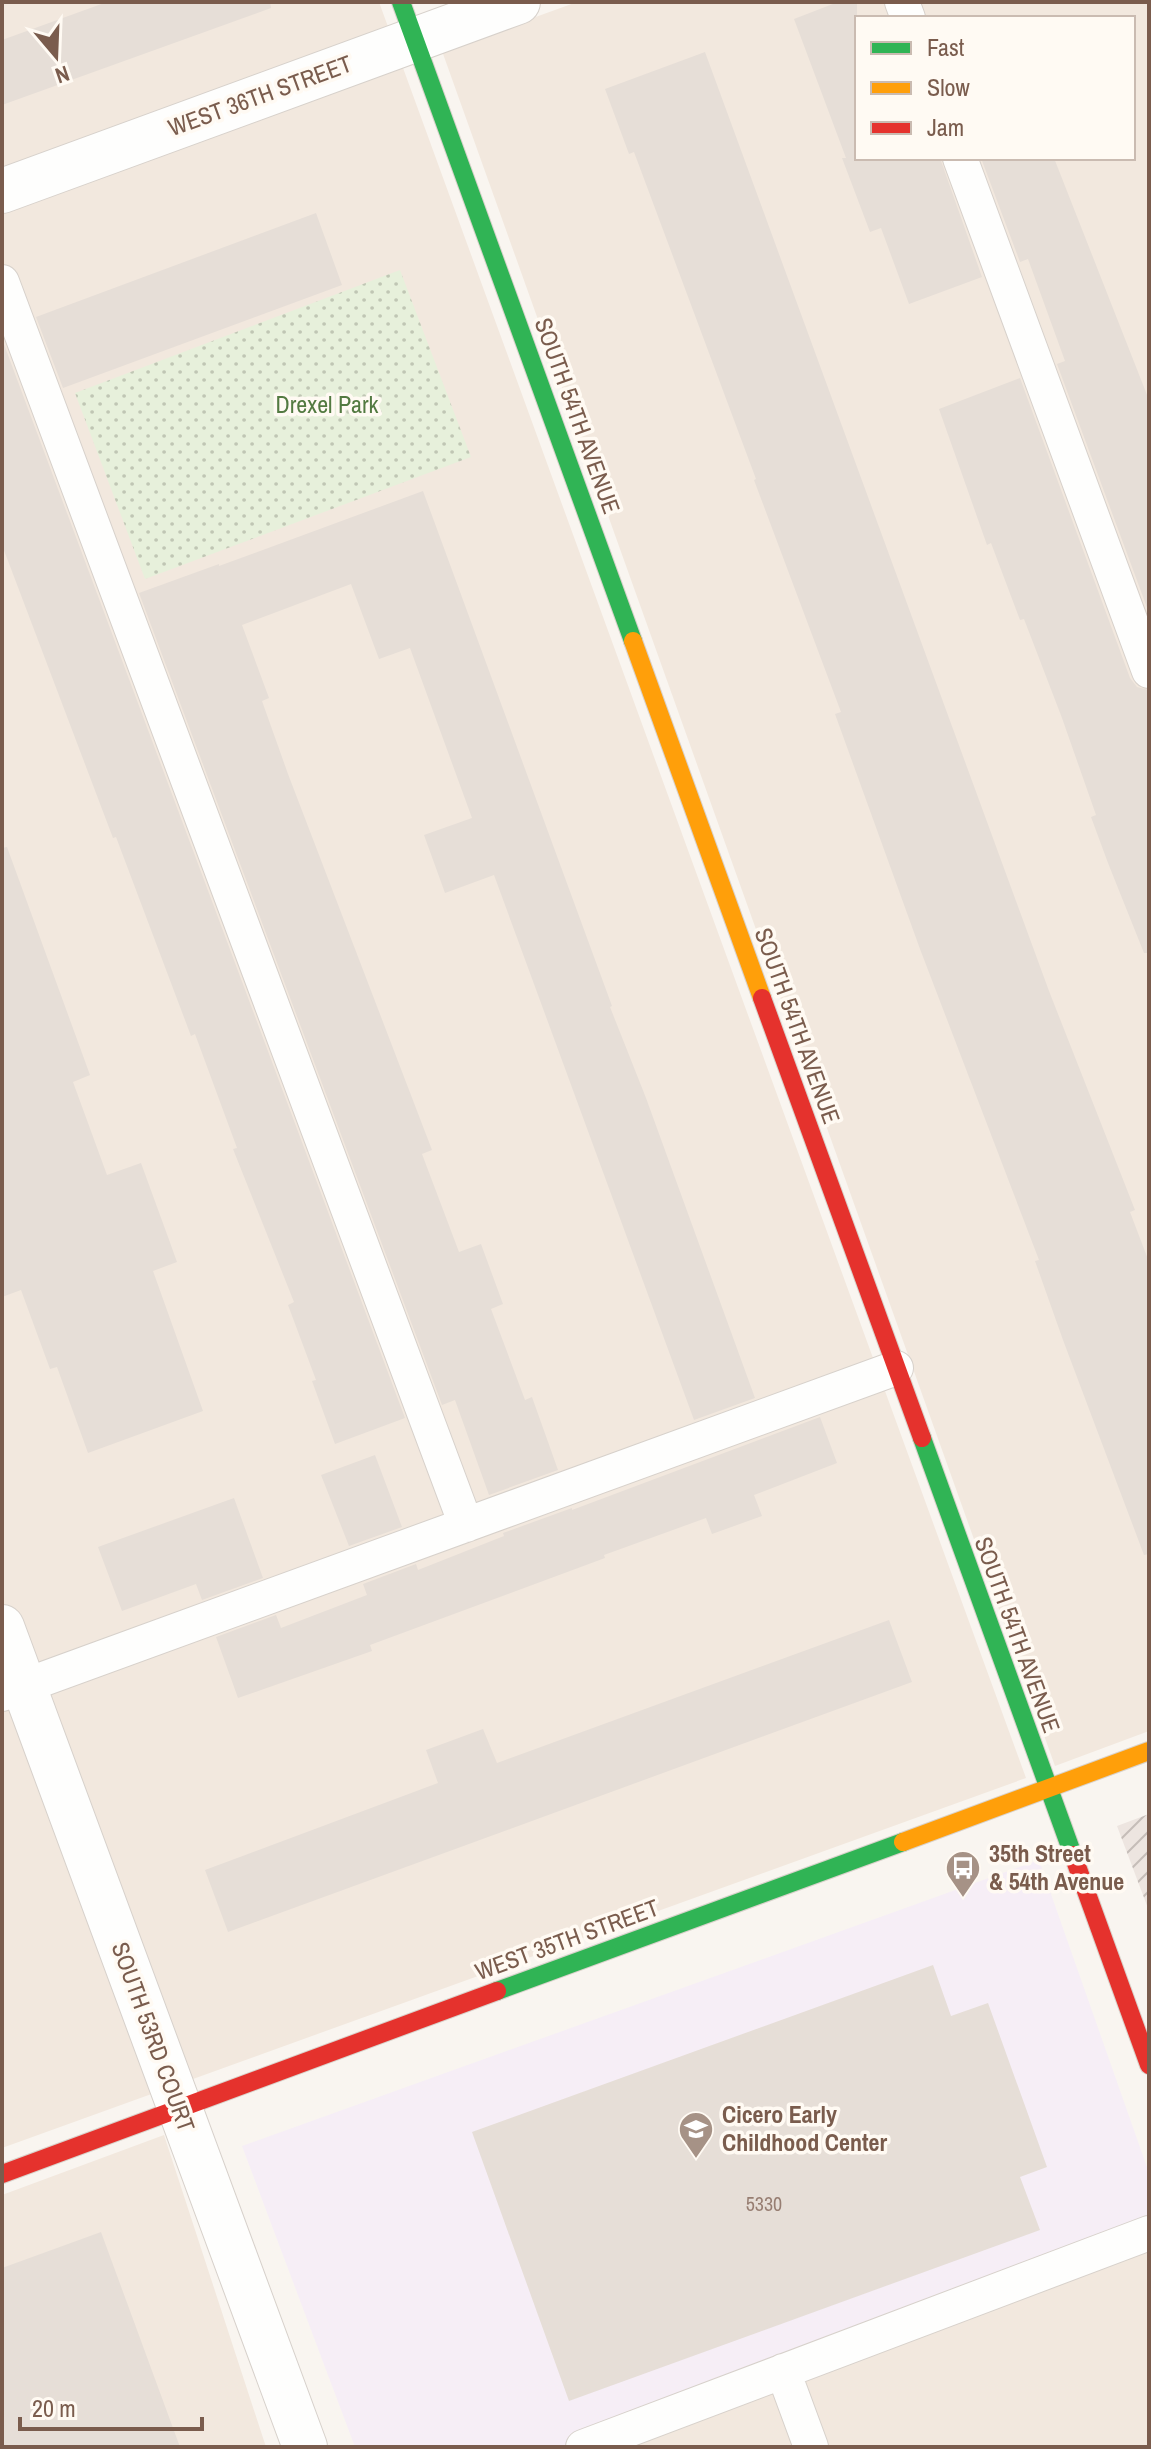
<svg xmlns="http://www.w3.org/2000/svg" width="1151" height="2449" viewBox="0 0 1151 2449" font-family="'Archivo Narrow',sans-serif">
	<defs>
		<pattern id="industrial-furrows" width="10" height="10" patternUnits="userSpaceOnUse" patternTransform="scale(2)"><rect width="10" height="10" fill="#ede5e0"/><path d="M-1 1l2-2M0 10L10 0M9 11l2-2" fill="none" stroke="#c5bdb8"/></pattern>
		<pattern id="park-dots" width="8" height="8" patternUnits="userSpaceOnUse" patternTransform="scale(2)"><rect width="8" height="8" fill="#e7f0db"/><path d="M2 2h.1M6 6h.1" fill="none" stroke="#c0c6b4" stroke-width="1.8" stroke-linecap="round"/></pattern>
	</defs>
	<rect width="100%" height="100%" fill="#f9f5f0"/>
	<path fill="#f2e8de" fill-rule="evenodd" d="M 2,2 L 379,2 L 1026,1778 L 2,2148 Z
		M 577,2 L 1149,2 L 1149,1731 L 1055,1766 L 442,51 ZM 857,18 L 1133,18 L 1133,158 L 857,158 Z
		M 164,2135 L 266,2447 L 2,2447 L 2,2195 Z
		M 1149,2233 L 1149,2447 L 583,2447 Z"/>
	<path fill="url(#industrial-furrows)" d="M 1149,1814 L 1149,1911 L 1117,1826 Z"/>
	<path fill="#f6eef6" d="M 1039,1860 L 1149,2173 L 1149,2233 L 583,2447 L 355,2447 L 242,2146 Z"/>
	<path fill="url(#park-dots)" d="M 400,270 L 471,457 L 145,579 L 75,393 Z"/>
	<path fill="#e6ded7" d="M 107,2 L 270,2 L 271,8 L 2,105 L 2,40 Z
		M 838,2 L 857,2 L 857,158 L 940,158 L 982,277 L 909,304 L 881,228 L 870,232 L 842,158 L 846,158 L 794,19 Z
		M 705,52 L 1049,991 L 1135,1210 L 1130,1212 L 1149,1262 L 1149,1554 L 1144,1555 L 1063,1340 L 1035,1261 L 1039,1260 L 920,949 L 835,714 L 841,712 L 754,480 L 756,479 L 634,152 L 629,154 L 605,89 Z
		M 981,158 L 1054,158 L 1149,400 L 1149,613 L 1057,364 L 1065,361 L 1028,259 L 1020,262 Z
		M 316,213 L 342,285 L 63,388 L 36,317 Z
		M 2,339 L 405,1418 L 335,1444 L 312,1381 L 316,1380 L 288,1305 L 294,1302 L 233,1149 L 237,1148 L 195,1034 L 191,1036 L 116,837 L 113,838 L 2,545 Z
		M 1020,378 L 1130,678 L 1137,687 L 1149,690 L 1149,953 L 1144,953 L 1108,863 L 1091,817 L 1096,815 L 1062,718 L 1024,619 L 1020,620 L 991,543 L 987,545 L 939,409 Z
		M 423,491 L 612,1006 L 610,1007 L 646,1098 L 755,1398 L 694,1420 L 494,875 L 445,893 L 424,835 L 472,818 L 410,648 L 379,659 L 351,584 L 242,625 L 269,698 L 262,701 L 288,774 L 432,1150 L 422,1154 L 459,1252 L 481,1244 L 503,1304 L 491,1309 L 525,1400 L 532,1397 L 558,1470 L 489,1495 L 455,1400 L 442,1405 L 139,593 L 219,564 L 219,566 Z
		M 7,847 L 90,1075 L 73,1082 L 107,1175 L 141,1163 L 168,1237 L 177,1262 L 153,1271 L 203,1411 L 88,1453 L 57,1367 L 50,1369 L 21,1290 L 2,1297 L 2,848 Z
		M 820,1417 L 837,1463 L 754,1495 L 762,1516 L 712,1534 L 706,1518 L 604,1555 L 605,1558 L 370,1645 L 372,1651 L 238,1698 L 216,1637 L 276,1615 L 281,1628 L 367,1595 L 363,1584 L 416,1564 L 418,1570 L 504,1536 L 503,1533 L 572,1508 L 572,1510 Z
		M 375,1455 L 402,1527 L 349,1546 L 321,1475 Z
		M 234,1498 L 263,1578 L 202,1600 L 196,1584 L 122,1611 L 98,1547 Z
		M 889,1620 L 912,1682 L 228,1932 L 205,1870 L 438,1783 L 426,1750 L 483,1729 L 497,1763 Z
		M 933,1965 L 951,2016 L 988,2003 L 1047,2167 L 1020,2177 L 1040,2230 L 569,2401 L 472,2132 Z
		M 101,2232 L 180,2447 L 2,2447 L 2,2268 Z"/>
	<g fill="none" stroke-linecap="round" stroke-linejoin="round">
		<g stroke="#d7d1cb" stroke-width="36">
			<path id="lane" d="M 902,2 L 908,18
				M 960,158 L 1149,671
				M 2,282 L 466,1525
				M 2,1694 L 896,1368
				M 783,2371 L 811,2447
				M 583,2447 L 1149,2233"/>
		</g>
		<g stroke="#d7d1cb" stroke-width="46">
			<path id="street" d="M 2,191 L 518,2
				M 2,1627 L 305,2447"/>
		</g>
		<g stroke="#d9d2cb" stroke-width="20">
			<path id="fast" d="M 401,2 L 633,641
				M 922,1438 L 1073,1855
				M 497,1991 L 903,1842"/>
		</g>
		<g stroke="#d9d2cb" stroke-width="20">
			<path id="slow" d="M 633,641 L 762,998
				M 903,1842 L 1149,1751"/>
		</g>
		<g stroke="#d9d2cb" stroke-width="20">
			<path id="jam" d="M 762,998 L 922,1438
				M 1073,1855 L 1149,2065
				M 2,2174 L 497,1991"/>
		</g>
		<use href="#lane" stroke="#fefefd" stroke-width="34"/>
		<use href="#street" stroke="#fefefd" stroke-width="44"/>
		<use href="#fast" stroke="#30b455" stroke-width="18"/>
		<use href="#slow" stroke="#ff9f0a" stroke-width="18"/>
		<use href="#jam" stroke="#e5322d" stroke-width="18"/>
	</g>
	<defs>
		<g id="bus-pin" transform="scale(1.8)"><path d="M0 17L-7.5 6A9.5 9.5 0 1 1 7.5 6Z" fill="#a69286" stroke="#fffaf3"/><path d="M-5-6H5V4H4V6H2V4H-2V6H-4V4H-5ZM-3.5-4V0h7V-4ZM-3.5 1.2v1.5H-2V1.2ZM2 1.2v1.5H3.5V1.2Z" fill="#fff"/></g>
		<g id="school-pin" transform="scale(1.8)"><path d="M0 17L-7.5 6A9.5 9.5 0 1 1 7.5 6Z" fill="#a69286" stroke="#fffaf3"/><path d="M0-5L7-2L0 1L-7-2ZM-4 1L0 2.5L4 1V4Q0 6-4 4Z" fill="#fff"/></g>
	</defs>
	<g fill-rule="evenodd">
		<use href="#bus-pin" x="963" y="1868"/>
		<use href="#school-pin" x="696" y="2129"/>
	</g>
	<g text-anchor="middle" stroke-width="7" stroke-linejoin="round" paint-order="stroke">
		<g font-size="20" fill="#977e72">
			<text x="764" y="2211">5330</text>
		</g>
		<g font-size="24" fill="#7a5c4d" stroke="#fffaf3">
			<text transform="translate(260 96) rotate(-20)" y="8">WEST 36TH STREET</text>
			<text transform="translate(577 416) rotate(70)" y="8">SOUTH 54TH AVENUE</text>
			<text transform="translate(797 1026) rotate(70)" y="8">SOUTH 54TH AVENUE</text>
			<text transform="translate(1017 1635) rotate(70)" y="8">SOUTH 54TH AVENUE</text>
			<text transform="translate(567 1940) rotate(-20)" y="8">WEST 35TH STREET</text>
			<text transform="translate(153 2037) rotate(70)" y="8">SOUTH 53RD COURT</text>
		</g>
		<g font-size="24" fill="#537a41" stroke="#fffaf3">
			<text x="327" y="413">Drexel Park</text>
		</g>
		<g font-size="24" font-weight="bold" fill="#7a5c4d" stroke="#fffaf3" text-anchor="start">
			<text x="989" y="1862">35th Street<tspan x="989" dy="28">&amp; 54th Avenue</tspan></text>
			<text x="722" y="2123">Cicero Early<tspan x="722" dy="28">Childhood Center</tspan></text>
		</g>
	</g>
	<rect width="1151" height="2449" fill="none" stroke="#7a5c4d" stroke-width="8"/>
	<rect x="855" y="16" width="280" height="144" fill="#fffaf3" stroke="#cabbb1" stroke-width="2"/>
	<rect x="871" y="42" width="40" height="12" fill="#30b455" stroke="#cabbb1" stroke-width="2"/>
	<text x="927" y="56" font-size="24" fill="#7a5c4d">Fast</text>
	<rect x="871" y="82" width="40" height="12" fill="#ff9f0a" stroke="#cabbb1" stroke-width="2"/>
	<text x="927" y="96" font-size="24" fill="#7a5c4d">Slow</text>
	<rect x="871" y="122" width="40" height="12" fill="#e5322d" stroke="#cabbb1" stroke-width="2"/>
	<text x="927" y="136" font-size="24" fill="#7a5c4d">Jam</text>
	<g transform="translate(56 56) rotate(161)" stroke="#fffaf3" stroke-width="6" paint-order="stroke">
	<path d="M0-6L14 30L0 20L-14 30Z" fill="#7a5c4d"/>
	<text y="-12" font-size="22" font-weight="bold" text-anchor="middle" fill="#7a5c4d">N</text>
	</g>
	<path d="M20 2417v12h182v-12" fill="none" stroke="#7a5c4d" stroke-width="4"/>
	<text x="32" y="2417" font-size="24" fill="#7a5c4d" stroke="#fffaf3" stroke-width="6" paint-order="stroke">20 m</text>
</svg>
